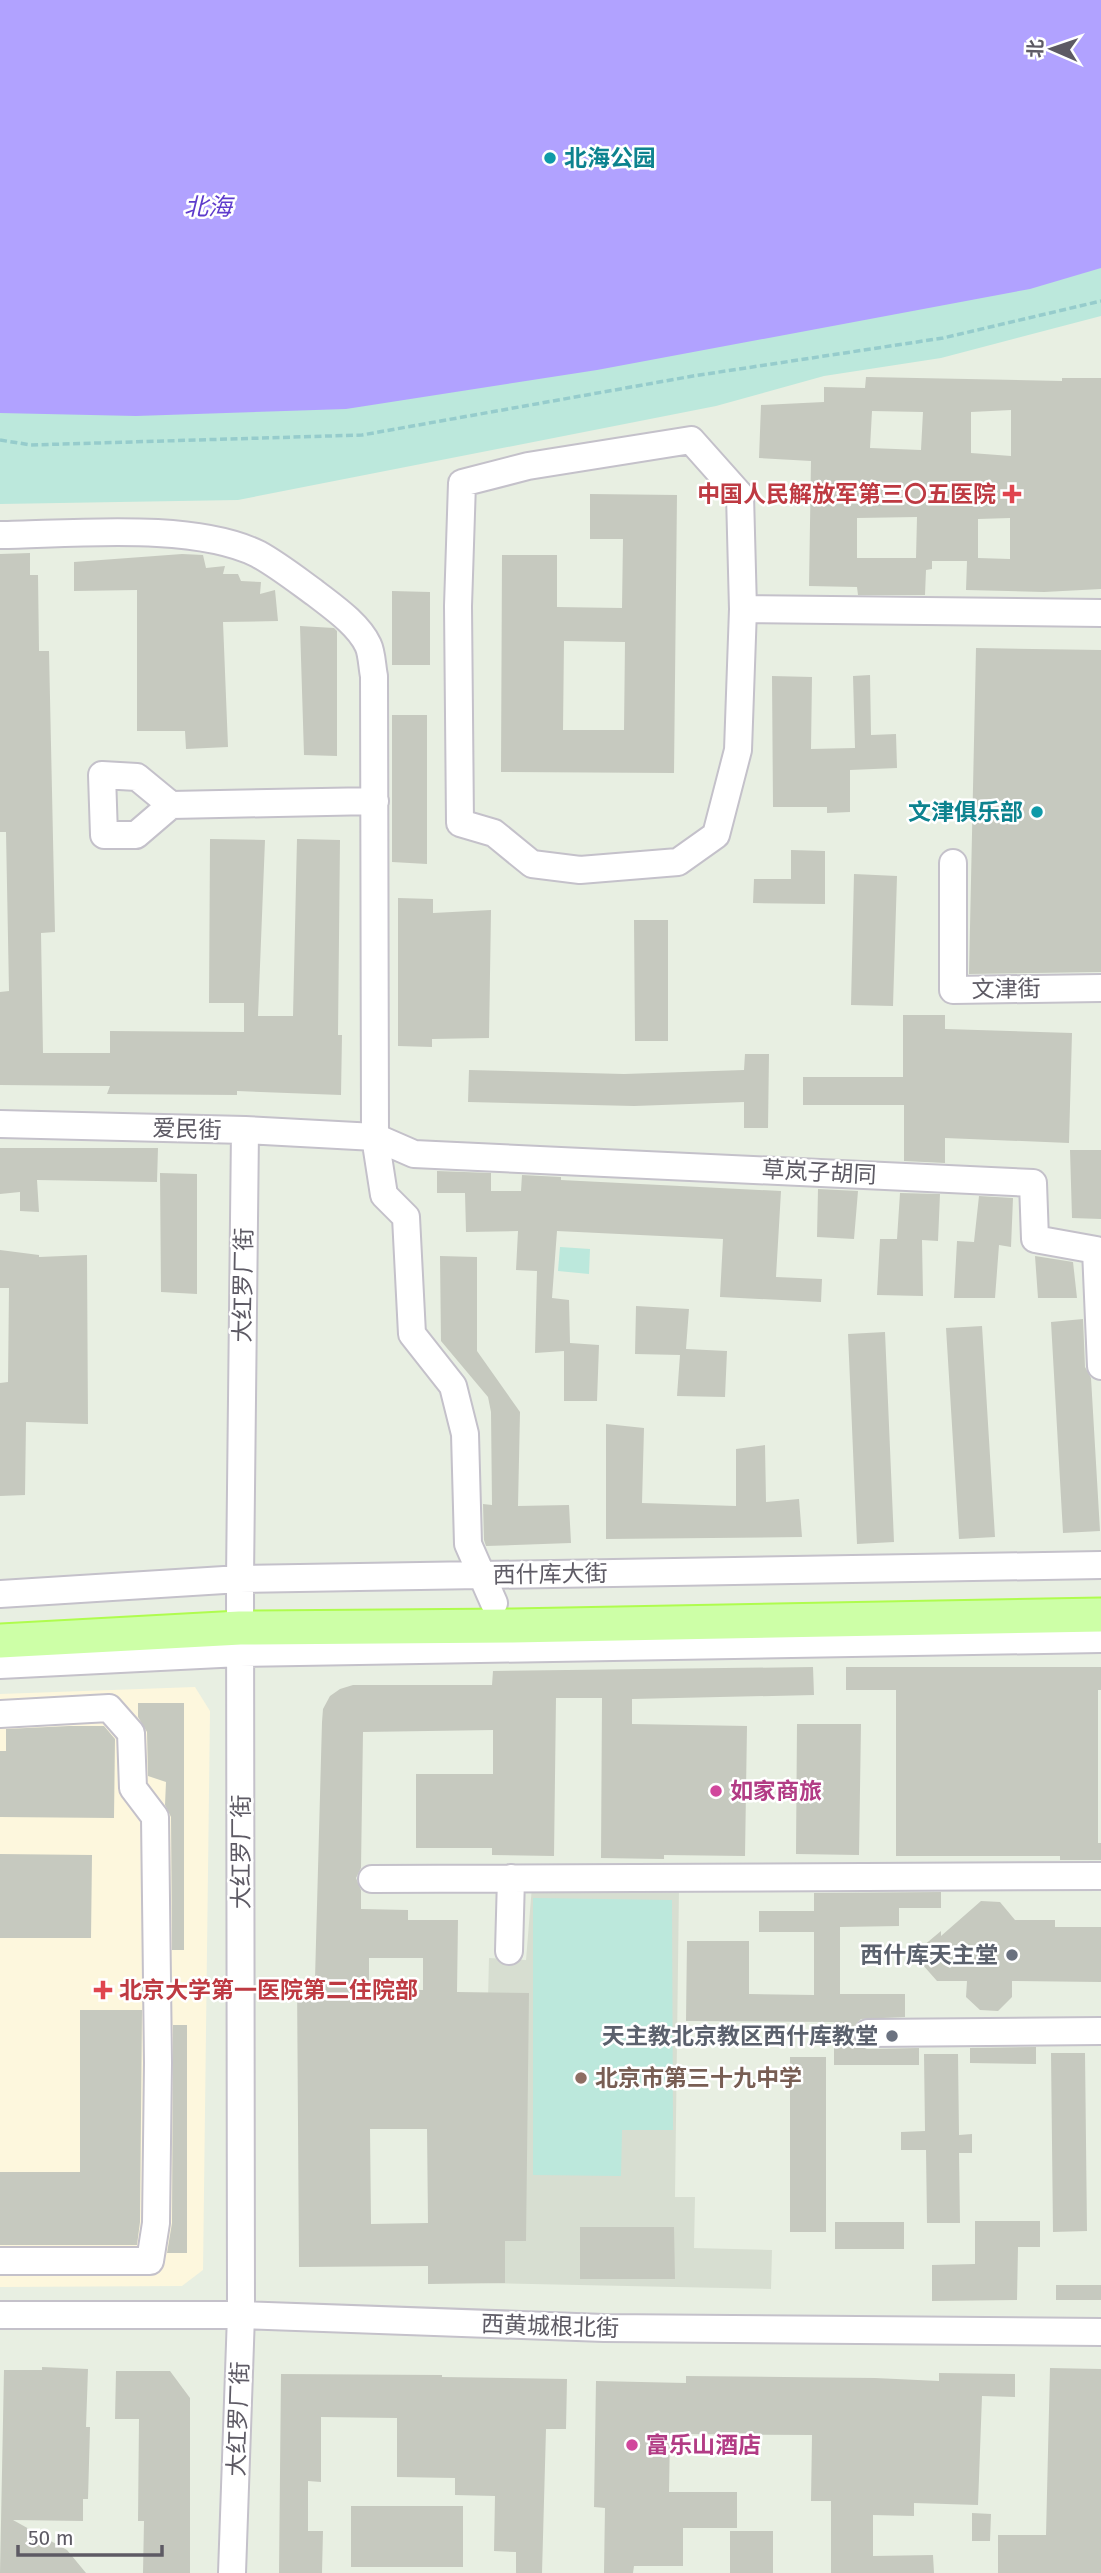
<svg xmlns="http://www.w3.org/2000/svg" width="1101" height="2573" viewBox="0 0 1101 2573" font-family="'Fira Sans','Noto Sans SC',sans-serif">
	<rect width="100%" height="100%" fill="#e8efe2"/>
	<path fill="#d7ded1" d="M 532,1886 L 679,1888 L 675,2197 L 695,2197 L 694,2248 L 772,2250 L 771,2289 L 481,2283 L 489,1958 L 526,1960 Z"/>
	<path fill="#fdf7dd" d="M 195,1687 L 210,1711 L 203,2270 L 182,2286 L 0,2287 L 0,1694 Z"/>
	<path fill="#bce8dc" d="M 0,0 L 1101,0 L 1101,316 L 941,358 L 824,376 L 716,406 L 238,500 L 0,504 Z
		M 560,1247 L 590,1249 L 589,1274 L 558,1271 Z
		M 533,1898 L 672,1900 L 673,2130 L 622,2130 L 621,2176 L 533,2175 Z"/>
	<path fill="#b1a2ff" d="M 0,0 L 1101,0 L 1101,268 L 1030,289 L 597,370 L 346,409 L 136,416 L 0,413 Z"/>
	<path fill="#c6c9bf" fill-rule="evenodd" d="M 866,377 L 1062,381 L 1062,378 L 1101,378 L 1101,589 L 1044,592 L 966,590 L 967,561 L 932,561 L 932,569 L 926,570 L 925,595 L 858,595 L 857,587 L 809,586 L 811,461 L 759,458 L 761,405 L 824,402 L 824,387 L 865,388 ZM 1011,410 L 1011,456 L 971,453 L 971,412 ZM 872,411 L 923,412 L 921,450 L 870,448 ZM 917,517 L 916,558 L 857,558 L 857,518 ZM 1010,518 L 1010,559 L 978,558 L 978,519 Z
		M 590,494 L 677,495 L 674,773 L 501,772 L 502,555 L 557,555 L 557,607 L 622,608 L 623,539 L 590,539 ZM 564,641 L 625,642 L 624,730 L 563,730 Z
		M 30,553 L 30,575 L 38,575 L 39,651 L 49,651 L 55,932 L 41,933 L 43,1053 L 110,1053 L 110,1031 L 244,1032 L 244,1003 L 209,1003 L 210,839 L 265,840 L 258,1016 L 293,1016 L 297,839 L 340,840 L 338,1035 L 342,1035 L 341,1095 L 237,1091 L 237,1095 L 107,1094 L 110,1086 L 0,1085 L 0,992 L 9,991 L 6,832 L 0,832 L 0,554 Z
		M 182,554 L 203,555 L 206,568 L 225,566 L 223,574 L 238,574 L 241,581 L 261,582 L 260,594 L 275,590 L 278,621 L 223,622 L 228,747 L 186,749 L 185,731 L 137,731 L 137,590 L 74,591 L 74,562 Z
		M 392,591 L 430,592 L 430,665 L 392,665 Z
		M 300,626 L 334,628 L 337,631 L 337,756 L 304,755 Z
		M 976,648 L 1101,650 L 1101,972 L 969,974 Z
		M 870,675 L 871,735 L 896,734 L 897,768 L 850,770 L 850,812 L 827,813 L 827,807 L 773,807 L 772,676 L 812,677 L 811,749 L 855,748 L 853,676 Z
		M 392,715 L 427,715 L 427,864 L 392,862 Z
		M 791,850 L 825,851 L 825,904 L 753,903 L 754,879 L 791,879 Z
		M 854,874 L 897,876 L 893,1006 L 851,1005 Z
		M 398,898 L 433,899 L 433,913 L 491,910 L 489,1038 L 432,1039 L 432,1047 L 398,1046 Z
		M 634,920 L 668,920 L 668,1041 L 635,1041 Z
		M 903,1015 L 945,1015 L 945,1029 L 1072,1033 L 1069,1143 L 945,1138 L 945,1163 L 904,1161 L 904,1105 L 803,1105 L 803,1077 L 903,1077 Z
		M 745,1054 L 769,1054 L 768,1128 L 744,1128 L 744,1102 L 634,1106 L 468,1102 L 469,1070 L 624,1074 L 744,1070 Z
		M 0,1148 L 158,1148 L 157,1182 L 37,1180 L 39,1212 L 20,1211 L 20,1192 L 0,1194 Z
		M 1070,1150 L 1101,1150 L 1101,1219 L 1072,1218 Z
		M 437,1171 L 491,1173 L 491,1191 L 521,1191 L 522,1175 L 561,1177 L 561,1180 L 781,1191 L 776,1277 L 822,1279 L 821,1302 L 720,1297 L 723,1239 L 557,1231 L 552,1298 L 569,1300 L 570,1343 L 599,1345 L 597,1401 L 564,1401 L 564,1351 L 535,1353 L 537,1271 L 516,1270 L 518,1231 L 466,1232 L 465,1193 L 437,1193 Z
		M 160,1173 L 197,1174 L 197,1294 L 161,1292 Z
		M 818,1189 L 858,1191 L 854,1239 L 817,1237 Z
		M 900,1193 L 940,1194 L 938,1241 L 922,1240 L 923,1296 L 877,1295 L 880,1239 L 897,1239 Z
		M 979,1196 L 1013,1198 L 1011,1247 L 999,1245 L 995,1298 L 954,1298 L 957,1241 L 974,1242 Z
		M 0,1250 L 39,1255 L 39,1257 L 87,1255 L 88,1424 L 26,1422 L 25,1495 L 0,1496 L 0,1383 L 8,1382 L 9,1288 L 0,1288 Z
		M 440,1256 L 477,1257 L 477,1351 L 520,1412 L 518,1506 L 569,1505 L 571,1543 L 486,1546 L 484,1540 L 483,1504 L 492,1505 L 491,1412 L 488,1397 L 441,1341 Z
		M 1035,1256 L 1073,1262 L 1077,1298 L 1038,1298 Z
		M 636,1306 L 689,1309 L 686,1349 L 727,1351 L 725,1397 L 677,1396 L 680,1355 L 635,1354 Z
		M 1083,1319 L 1085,1367 L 1091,1378 L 1100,1531 L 1063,1533 L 1051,1322 Z
		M 982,1326 L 995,1537 L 959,1539 L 946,1328 Z
		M 885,1332 L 894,1542 L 857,1544 L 848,1334 Z
		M 606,1424 L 644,1428 L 642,1503 L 736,1506 L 736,1449 L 765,1445 L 766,1502 L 799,1499 L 802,1537 L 606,1539 Z
		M 813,1667 L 814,1695 L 632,1699 L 632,1724 L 747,1726 L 745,1856 L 664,1855 L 664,1859 L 601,1858 L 602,1698 L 556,1698 L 554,1856 L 492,1855 L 492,1848 L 416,1848 L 416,1774 L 493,1774 L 493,1730 L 363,1732 L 361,1868 L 356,1878 L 361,1890 L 361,1909 L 408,1910 L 408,1920 L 458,1920 L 457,1992 L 529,1993 L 526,2241 L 505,2241 L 505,2283 L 428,2284 L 428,2266 L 299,2267 L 297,1979 L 315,1979 L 322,1722 L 323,1709 L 330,1696 L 340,1689 L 353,1685 L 492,1685 L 493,1671 ZM 369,1958 L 423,1958 L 423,1990 L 369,1989 ZM 370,2129 L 427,2129 L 428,2223 L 371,2224 Z
		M 846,1667 L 1101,1667 L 1101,1690 L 1098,1690 L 1098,1843 L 1101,1843 L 1101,1860 L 1060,1860 L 1060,1856 L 896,1856 L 896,1690 L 846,1690 Z
		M 138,1703 L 184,1703 L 184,1950 L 172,1950 L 171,1817 L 165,1805 L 166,1782 L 148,1776 L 147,1732 L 138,1717 Z
		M 797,1724 L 861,1724 L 859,1855 L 796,1854 Z
		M 69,1726 L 104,1726 L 115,1739 L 114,1818 L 0,1817 L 0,1751 L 6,1751 L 6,1729 Z
		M 0,1854 L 92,1855 L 91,1938 L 0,1938 Z
		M 941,1892 L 941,1908 L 899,1908 L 899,1926 L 840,1927 L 840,1994 L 905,1994 L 905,2017 L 861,2019 L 854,2026 L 854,2040 L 860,2046 L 867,2049 L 919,2048 L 919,2065 L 834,2065 L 834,2022 L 686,2021 L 687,1941 L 749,1941 L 749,1994 L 814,1995 L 814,1932 L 759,1932 L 759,1911 L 814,1911 L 814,1893 Z
		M 981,1901 L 1000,1902 L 1015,1920 L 1055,1920 L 1055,1927 L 1101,1927 L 1101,1982 L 1012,1981 L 1012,1997 L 998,2011 L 980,2010 L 966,1997 L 967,1981 L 937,1981 L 922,1964 L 923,1946 L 941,1931 L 941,1936 Z
		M 80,2010 L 142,2010 L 140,2222 L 137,2245 L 0,2245 L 0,2172 L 80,2172 Z
		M 173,2025 L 187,2025 L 187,2253 L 167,2253 L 172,2223 Z
		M 1036,2047 L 1036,2064 L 970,2063 L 970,2048 Z
		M 1051,2053 L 1085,2053 L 1087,2231 L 1053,2232 Z
		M 924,2054 L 958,2054 L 959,2135 L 972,2134 L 972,2153 L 959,2153 L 960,2223 L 927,2223 L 926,2150 L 901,2150 L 901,2132 L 925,2131 Z
		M 790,2057 L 826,2057 L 826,2232 L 790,2232 Z
		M 975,2221 L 1040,2221 L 1040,2247 L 1018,2247 L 1017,2300 L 932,2301 L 932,2265 L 975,2264 Z
		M 835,2222 L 904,2222 L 904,2249 L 835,2249 Z
		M 580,2227 L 674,2227 L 675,2279 L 580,2279 Z
		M 1056,2285 L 1101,2285 L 1101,2300 L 1056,2300 Z
		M 42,2367 L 88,2369 L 86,2427 L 90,2427 L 88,2499 L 83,2499 L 83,2521 L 13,2520 L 67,2550 L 86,2573 L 0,2573 L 4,2370 L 42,2370 Z
		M 1050,2368 L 1101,2369 L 1101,2573 L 998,2573 L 998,2535 L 1046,2535 Z
		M 116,2371 L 170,2371 L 190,2398 L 190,2573 L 143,2573 L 144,2521 L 138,2521 L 139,2419 L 115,2419 Z
		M 939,2373 L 1015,2374 L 1015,2397 L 982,2396 L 978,2505 L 914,2503 L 914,2516 L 873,2515 L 873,2556 L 933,2555 L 934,2573 L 831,2573 L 831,2501 L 811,2501 L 812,2435 L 670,2434 L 669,2492 L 737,2492 L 737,2528 L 683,2528 L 683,2566 L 634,2566 L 633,2573 L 604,2573 L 605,2508 L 594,2507 L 596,2381 L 686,2383 L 686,2376 L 875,2378 L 939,2381 Z
		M 281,2374 L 442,2375 L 442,2377 L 567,2379 L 566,2429 L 546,2429 L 542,2573 L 516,2573 L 516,2552 L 494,2551 L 495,2496 L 455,2495 L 455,2478 L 397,2477 L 397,2418 L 321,2417 L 321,2482 L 308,2481 L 308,2531 L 323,2531 L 322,2573 L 279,2573 Z
		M 351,2506 L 463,2506 L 463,2567 L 351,2567 Z
		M 972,2513 L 991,2514 L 990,2541 L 972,2541 Z
		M 730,2531 L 773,2531 L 773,2573 L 730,2573 Z"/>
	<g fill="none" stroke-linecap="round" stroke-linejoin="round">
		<g stroke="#c4c1ca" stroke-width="30">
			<path id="minor" d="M 0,535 C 73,534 193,522 258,554 C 278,565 297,580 315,593 C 333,607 358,624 368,645 C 372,653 372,667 374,676 L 375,1137 L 384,1195 L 406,1217 L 412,1334 L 453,1386 L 465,1434 L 468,1544 L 494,1603
				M 743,609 L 738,750 L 716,835 L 678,862 L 580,870 L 532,864 L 494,833 L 460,823 L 458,606 L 462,483 L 528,466 L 691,440 L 740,495 L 743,609 L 1101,613
				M 171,805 L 136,835 L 104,835 L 102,775 L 137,777 L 171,805 L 375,801
				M 953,863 L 953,990 L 1101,988
				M 0,1124 L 245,1130 L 375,1137 L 414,1154 L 1033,1183 L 1035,1239 L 1096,1250 L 1101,1366
				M 0,1594 L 240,1579 L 1101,1565
				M 0,1665 L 240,1653 L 1101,1639
				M 0,1714 L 109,1708 L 131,1733 L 133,1788 L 155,1817 L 158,2063 L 156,2223 L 150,2261 L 0,2261
				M 372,1879 L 1101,1876
				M 509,1951 L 511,1878
				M 868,2033 L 1101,2031
				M 0,2315 L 241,2315 L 604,2328 L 1101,2332
				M 232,2573 L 241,2315 L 240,1579 L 245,1130"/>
		</g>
		<g stroke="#affc4e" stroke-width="37">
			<path id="major" d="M 0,1641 L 240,1628 L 512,1626 L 1101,1615"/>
		</g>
		<path stroke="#96cccc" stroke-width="3.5" stroke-dasharray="7 3.5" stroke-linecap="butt" d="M 0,440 L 31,445 L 362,435 L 693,376 L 943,338 L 1101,301"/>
		<use href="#minor" stroke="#fff" stroke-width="26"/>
		<use href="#major" stroke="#cdffa7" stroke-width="33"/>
	</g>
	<g fill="#0f9aa8" stroke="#fff" stroke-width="2.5">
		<circle cx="550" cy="158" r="7"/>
		<circle cx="1037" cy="812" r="7"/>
	</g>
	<g fill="#e0444e" stroke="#fff" stroke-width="2.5">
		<path d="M1008.5 483.5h7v7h7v7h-7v7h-7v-7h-7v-7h7z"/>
		<path d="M99.5 1979.5h7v7h7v7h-7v7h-7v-7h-7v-7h7z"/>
	</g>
	<g fill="#d1479c" stroke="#fff" stroke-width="2.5">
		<circle cx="716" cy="1791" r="7"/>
		<circle cx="632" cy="2445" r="7"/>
	</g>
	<g fill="#6b7280" stroke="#fff" stroke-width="2.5">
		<circle cx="1012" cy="1955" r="7"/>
		<circle cx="892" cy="2036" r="7"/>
	</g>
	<circle fill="#8d6e63" stroke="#fff" stroke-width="2.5" cx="581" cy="2078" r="7"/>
	<g text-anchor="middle" stroke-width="5" stroke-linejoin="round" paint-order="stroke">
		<g font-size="23" font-weight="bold" fill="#0d838f" stroke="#fff" text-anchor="start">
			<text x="564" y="166">北海公园</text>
			<text x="1023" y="820" text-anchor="end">文津俱乐部</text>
		</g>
		<g font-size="23" font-weight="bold" fill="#be3a42" stroke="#fff" text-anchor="end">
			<text x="996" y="502">中国人民解放军第三〇五医院</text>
			<text x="119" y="1998" text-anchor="start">北京大学第一医院第二住院部</text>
		</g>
		<g font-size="23" fill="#5d5a64" stroke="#fff">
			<text transform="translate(1006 989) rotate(-1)" y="8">文津街</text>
			<text transform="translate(187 1129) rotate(2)" y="8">爱民街</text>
			<text transform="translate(819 1172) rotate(3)" y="8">草岚子胡同</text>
			<text transform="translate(243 1285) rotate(-89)" y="8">大红罗厂街</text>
			<text transform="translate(550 1574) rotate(-1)" y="8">西什库大街</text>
			<text transform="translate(241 1852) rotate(-90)" y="8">大红罗厂街</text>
			<text transform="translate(550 2326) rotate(2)" y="8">西黄城根北街</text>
			<text transform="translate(238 2419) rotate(-88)" y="8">大红罗厂街</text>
		</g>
		<g font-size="23" font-weight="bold" fill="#b23c85" stroke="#fff" text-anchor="start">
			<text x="730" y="1799">如家商旅</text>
			<text x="646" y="2453">富乐山酒店</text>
		</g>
		<g font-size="23" font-weight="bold" fill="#5b616d" stroke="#fff" text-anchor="end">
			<text x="998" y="1963">西什库天主堂</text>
			<text x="878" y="2044">天主教北京教区西什库教堂</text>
		</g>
		<g font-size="23" font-weight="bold" fill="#785e54" stroke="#fff" text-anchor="start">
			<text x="595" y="2086">北京市第三十九中学</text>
		</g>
		<g font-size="24" font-style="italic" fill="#5d3bcc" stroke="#fff">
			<text x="208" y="215">北海</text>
		</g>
	</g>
	<g transform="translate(1052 49) rotate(272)" stroke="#ffffff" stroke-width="5" paint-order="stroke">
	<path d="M0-5L12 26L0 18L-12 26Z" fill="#5d5a64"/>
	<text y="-10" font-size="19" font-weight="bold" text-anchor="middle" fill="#5d5a64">北</text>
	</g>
	<path d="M18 2545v10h144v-10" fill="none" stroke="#5d5a64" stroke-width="3.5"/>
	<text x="28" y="2545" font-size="21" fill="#5d5a64" stroke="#ffffff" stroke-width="5" paint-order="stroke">50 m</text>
</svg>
